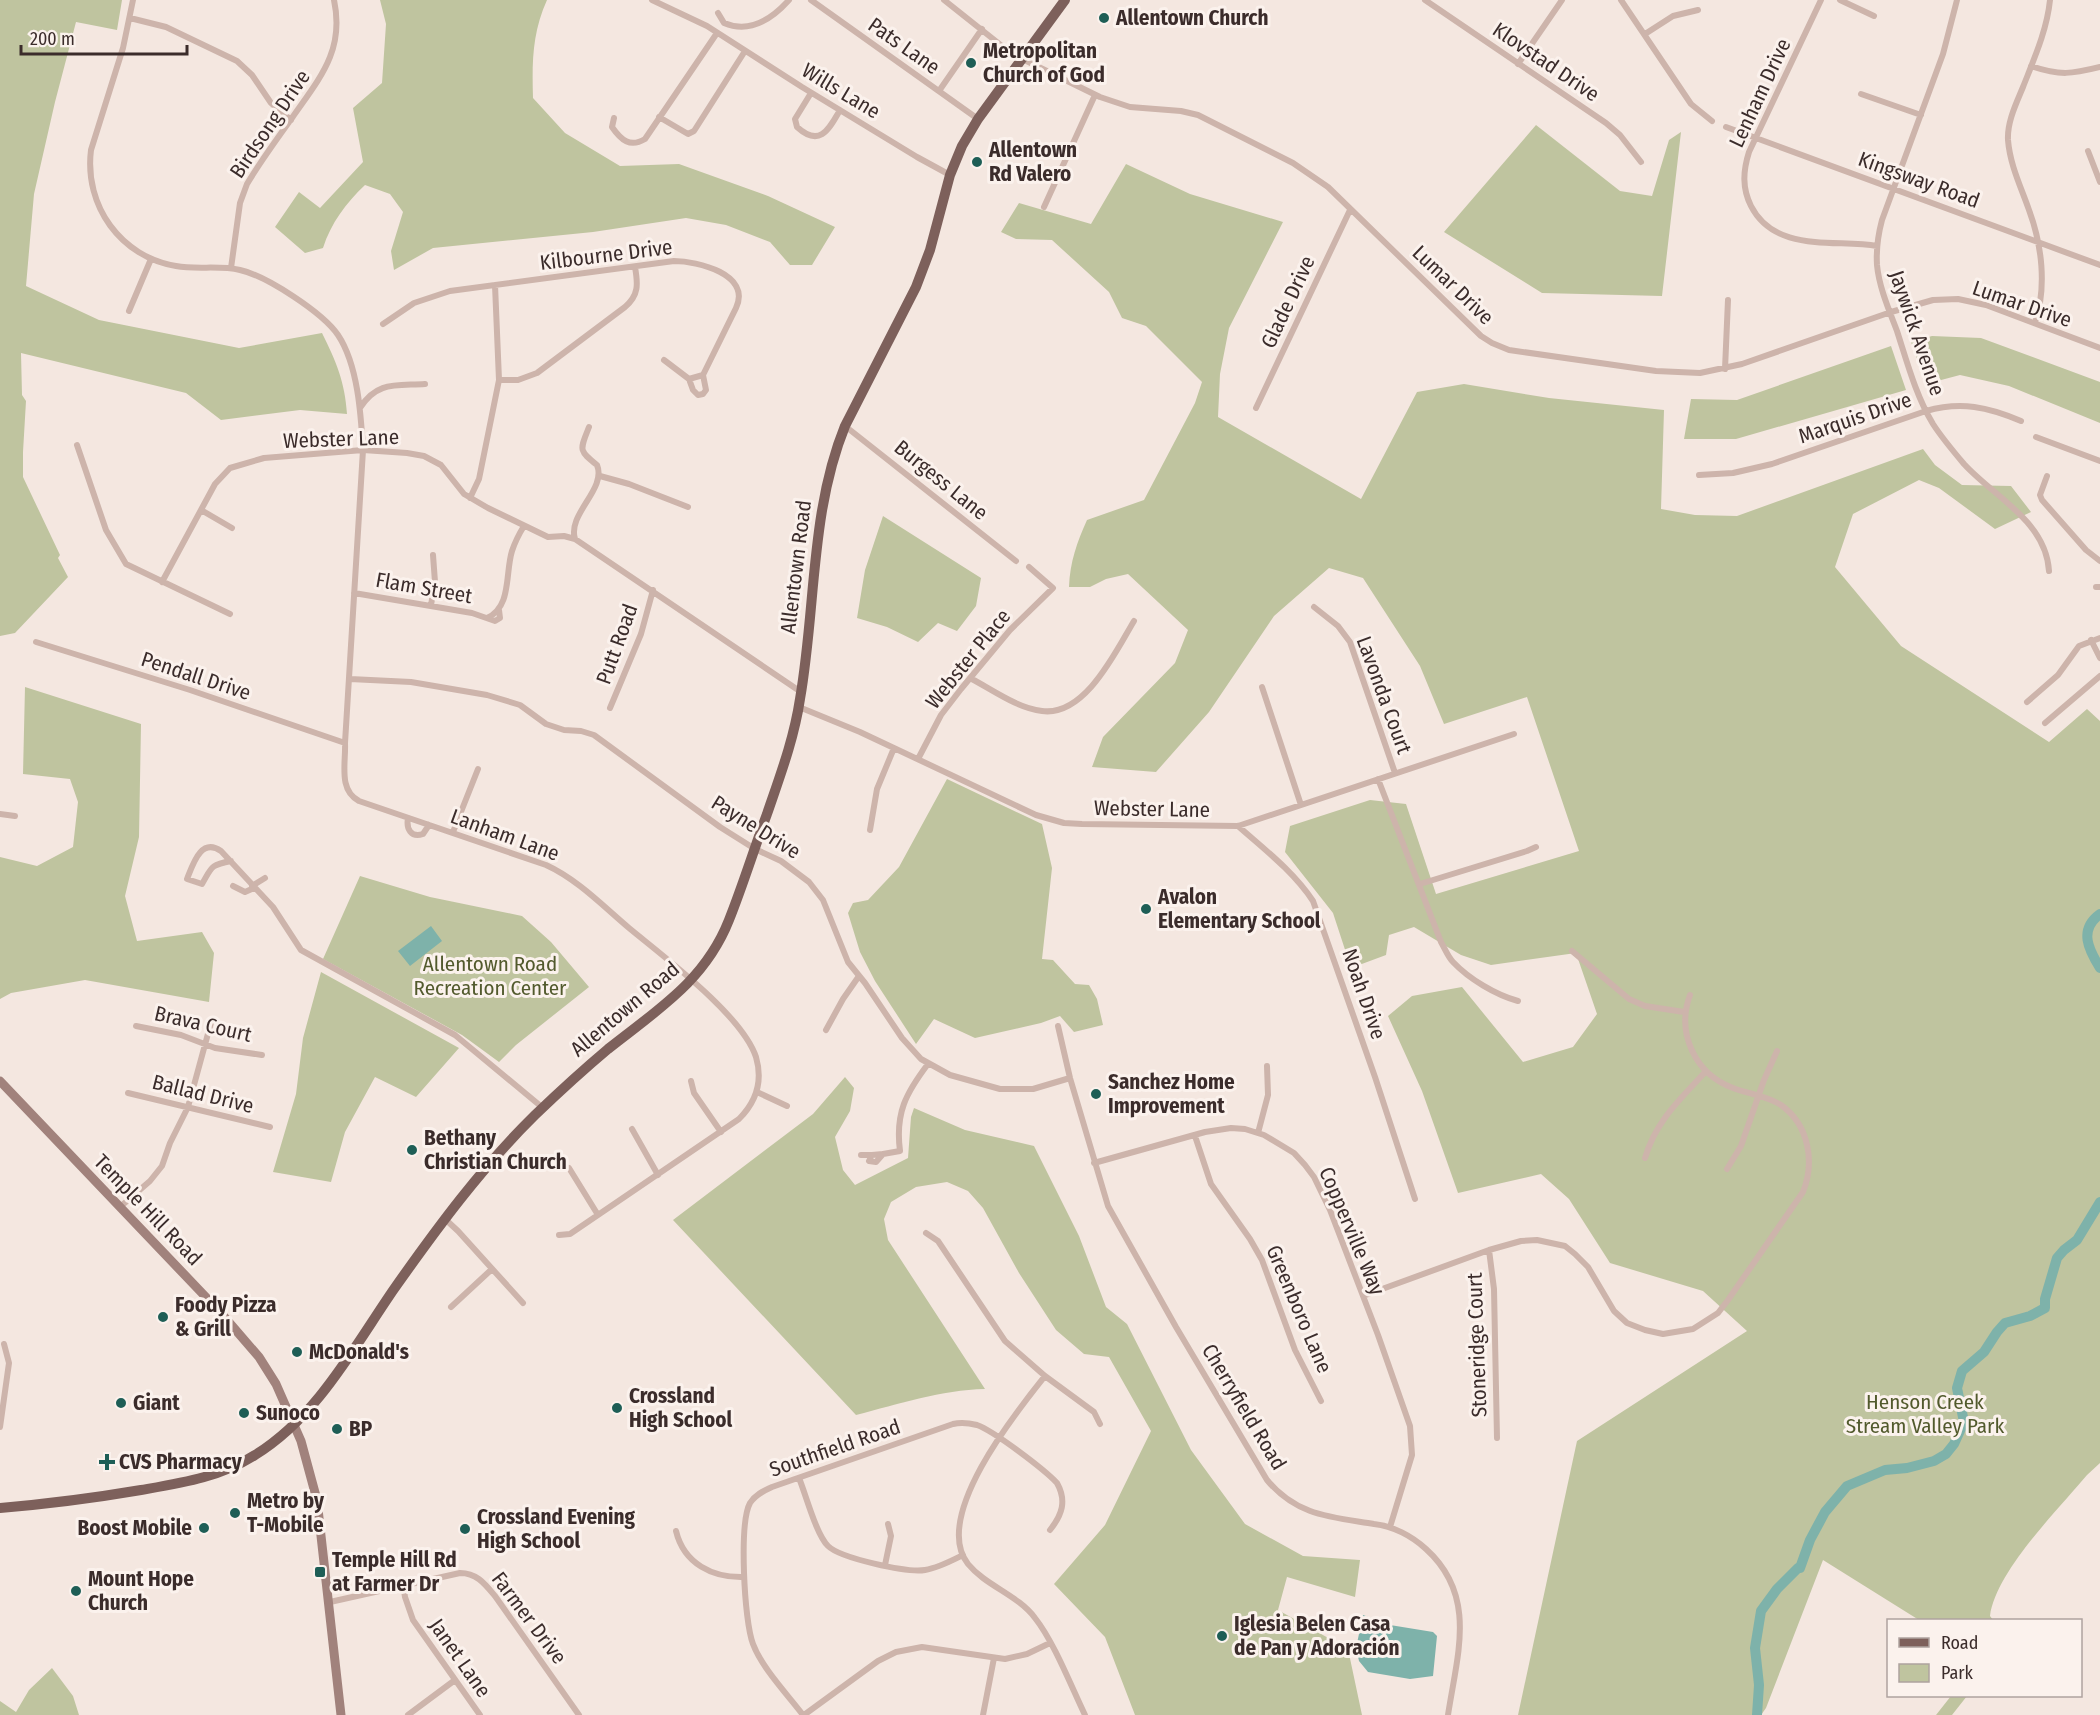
<svg xmlns="http://www.w3.org/2000/svg" width="2100" height="1715" viewBox="0 0 2100 1715" font-family="'Fira Sans Condensed',sans-serif">
	<rect width="100%" height="100%" fill="#f4e7e0"/>
	<path fill="#bfc49f" d="M 0,0 L 122,0 L 117,30 L 76,22 L 55,102 L 34,194 L 26,286 L 99,320 L 239,348 L 322,333 C 336,361 345,382 347,414 L 300,410 L 221,420 L 186,393 L 21,353 L 22,395 L 26,401 L 23,452 L 23,477 L 60,555 L 58,558 L 68,577 L 15,633 L 0,636 Z
		M 380,0 L 547,0 C 532,33 532,63 533,98 L 565,133 L 620,166 L 679,164 L 768,196 L 835,227 L 812,265 L 790,265 L 770,242 L 726,225 L 686,218 L 593,232 L 433,248 L 394,270 L 391,251 L 403,212 L 390,194 L 365,185 C 346,203 331,223 323,248 L 305,253 L 275,227 L 299,192 L 320,208 L 363,162 L 353,108 L 382,83 L 386,24 Z
		M 1536,125 L 1620,191 L 1652,196 L 1669,140 L 1681,132 L 1662,296 L 1542,293 L 1444,232 Z
		M 1126,164 L 1190,194 L 1283,222 L 1229,328 L 1220,374 L 1218,417 L 1361,499 L 1417,392 L 1464,384 L 1549,398 L 1664,410 L 1661,509 L 1695,515 L 1737,516 L 1923,449 L 1935,465 L 1962,485 L 2011,486 L 2031,512 L 1995,529 L 1939,488 L 1919,480 L 1853,514 L 1835,567 L 1901,646 L 2049,742 L 2087,709 L 2100,721 L 2100,1463 L 2087,1475 C 2058,1510 1996,1571 1990,1616 L 1993,1620 L 1919,1620 L 1823,1560 L 1766,1708 L 1761,1715 L 1518,1715 L 1577,1441 L 1747,1331 L 1703,1291 L 1610,1263 L 1569,1199 L 1541,1174 L 1458,1193 L 1422,1091 L 1388,1016 L 1412,996 L 1462,987 L 1523,1062 L 1573,1047 L 1597,1014 L 1576,953 L 1491,965 L 1461,955 L 1414,927 L 1389,935 L 1386,955 L 1351,968 L 1333,913 L 1285,852 L 1290,826 L 1370,800 L 1406,804 L 1436,894 L 1579,851 L 1527,697 L 1444,724 L 1420,666 L 1363,578 L 1329,568 L 1274,616 L 1209,712 L 1156,772 L 1092,767 L 1103,737 L 1175,663 L 1188,630 L 1128,574 L 1106,579 L 1090,587 L 1069,587 C 1070,562 1077,542 1087,520 L 1144,500 L 1195,403 L 1202,382 L 1146,326 L 1122,318 L 1109,292 L 1052,240 L 1016,239 L 1001,232 L 1019,203 L 1091,224 Z
		M 1932,336 L 1981,338 L 2100,382 L 2100,423 L 2009,386 L 1960,375 L 1926,384 L 1911,342 Z
		M 1891,346 L 1906,390 L 1736,439 L 1684,439 L 1691,399 L 1737,400 Z
		M 883,516 L 981,578 L 976,606 L 957,631 L 938,623 L 918,642 L 887,627 L 857,618 L 865,570 Z
		M 25,687 L 141,724 L 139,837 L 125,896 L 137,941 L 202,932 L 214,953 L 209,1002 L 85,980 L 11,993 L 0,999 L 0,857 L 37,866 L 73,847 L 78,802 L 70,779 L 23,774 Z
		M 947,779 L 1042,824 L 1052,868 L 1042,959 L 1053,960 L 1075,984 L 1089,985 L 1097,999 L 1103,1025 L 1074,1032 L 1060,1016 L 1041,1023 L 975,1038 L 934,1019 L 916,1044 L 875,981 L 860,952 L 848,913 L 853,903 L 868,900 L 899,867 Z
		M 360,876 L 430,897 L 522,916 L 551,942 L 589,987 L 516,1045 L 499,1062 L 462,1035 L 323,959 Z
		M 321,972 L 459,1048 L 416,1097 L 375,1077 L 345,1132 L 331,1182 L 273,1172 L 296,1094 L 303,1038 Z
		M 845,1077 L 854,1088 L 850,1111 L 835,1137 L 843,1170 L 855,1185 L 908,1158 L 911,1117 L 914,1108 L 965,1130 L 1034,1146 L 1079,1236 L 1106,1307 L 1127,1324 L 1191,1450 L 1245,1524 L 1303,1556 L 1360,1560 L 1355,1597 L 1287,1577 L 1278,1610 L 1348,1649 L 1362,1715 L 1135,1715 L 1105,1637 L 1054,1584 L 1105,1525 L 1151,1431 L 1109,1357 L 1084,1354 L 1056,1330 L 1019,1273 L 983,1208 L 968,1191 L 947,1182 L 916,1187 L 891,1202 L 884,1219 L 888,1240 L 985,1389 C 941,1390 899,1404 856,1415 L 673,1220 L 813,1114 Z
		M 52,1668 L 73,1696 L 79,1715 L 0,1715 L 0,1701 L 16,1712 L 29,1690 Z
		M 1951,1696 L 1967,1696 L 1952,1715 L 1936,1715 Z"/>
	<path fill="#7eb2aa" d="M 431,926 L 442,941 L 410,966 L 398,951 Z
		M 1363,1615 L 1390,1625 L 1433,1632 L 1437,1636 L 1433,1676 L 1410,1679 L 1368,1672 L 1359,1661 L 1356,1648 Z"/>
	<g fill="none" stroke-linecap="round" stroke-linejoin="round">
		<path stroke="#7eb2aa" stroke-width="10" d="M 2100,914 C 2078,930 2089,950 2100,968
			M 1757,1715 L 1759,1685 L 1755,1648 L 1761,1611 L 1777,1589 L 1798,1568 L 1800,1568 L 1810,1540 L 1825,1512 L 1847,1486 L 1885,1470 L 1907,1468 L 1934,1461 L 1946,1454 L 1954,1444 L 1964,1422 L 1957,1388 L 1962,1371 L 1984,1352 L 1997,1332 L 2005,1323 L 2030,1316 L 2045,1308 L 2045,1299 L 2057,1258 L 2064,1250 L 2077,1240 L 2100,1202"/>
		<path stroke="#cdb4ab" stroke-width="6" d="M 133,0 L 123,48 L 91,150 C 84,206 121,257 176,266 C 197,270 219,265 240,270 C 267,276 323,313 338,335 C 358,365 361,415 363,450 L 345,743 C 346,763 338,790 359,801 L 546,865 C 577,879 603,906 629,928 C 664,957 742,1015 756,1057 C 763,1081 756,1102 739,1119 L 570,1234 L 559,1235
			M 652,0 L 707,26 L 802,87 L 917,157 L 950,175
			M 811,0 L 978,119
			M 944,0 L 1012,54 L 1100,97 L 1130,107 L 1181,111 L 1198,115 L 1293,163 L 1328,187 L 1481,336 L 1492,343 L 1509,350 L 1656,371 L 1700,373 L 1742,364 L 1891,312 L 1933,300 L 1958,299 L 1986,305 L 2100,348
			M 1425,0 L 1606,123 L 1620,135 L 1641,162
			M 1621,0 L 1691,104 L 1712,121
			M 1821,0 L 1749,152 C 1743,171 1742,188 1751,206 C 1775,253 1834,239 1877,246
			M 1840,0 L 1874,16
			M 1957,0 L 1943,54 L 1882,220 C 1878,235 1876,249 1877,265 C 1879,287 1889,310 1897,331 C 1907,362 1916,396 1933,424 C 1942,438 1953,451 1964,464 C 1994,497 2046,521 2049,571
			M 718,13 L 724,23 C 750,34 772,19 789,0
			M 130,18 L 166,27 L 237,61 L 252,75 L 271,103 L 291,120
			M 1645,34 L 1673,16 L 1698,10
			M 1518,64 L 1562,0
			M 2031,66 C 2060,76 2072,74 2100,67
			M 939,91 L 982,29
			M 811,93 L 795,119 L 797,127 C 820,148 829,129 840,110
			M 1861,94 L 1921,115
			M 659,117 L 688,134 L 694,131 L 745,51
			M 614,118 L 612,127 C 621,140 630,148 645,139 L 717,33
			M 1726,127 L 2100,265
			M 2088,151 L 2100,182
			M 1044,207 L 1095,95
			M 231,268 L 240,203 L 247,184 C 260,162 276,140 292,118 C 319,79 345,51 334,0
			M 129,311 L 151,259
			M 2035,323 C 2047,287 2042,245 2029,210 C 2021,187 2010,165 2008,140 C 2007,122 2016,104 2023,87 C 2034,59 2047,30 2050,0
			M 383,324 L 414,303 L 450,291 L 674,261 C 697,261 752,274 736,308 L 703,375 L 689,379
			M 664,360 L 689,379 L 693,390 L 698,395 L 703,394 L 706,390 L 703,375
			M 1725,369 L 1728,300
			M 499,380 L 518,380 L 537,373 L 625,307 C 639,295 638,284 635,267
			M 360,408 C 377,381 396,386 425,384
			M 1256,408 L 1350,210
			M 845,426 L 1016,561
			M 2036,437 L 2100,461
			M 77,445 L 106,530 L 126,564 L 230,614
			M 1699,475 L 1733,473 L 1772,464 L 1926,411 C 1961,401 1988,407 2021,421
			M 600,476 L 629,484 L 688,507
			M 2047,476 L 2040,495 L 2042,500 L 2086,550 L 2100,561
			M 470,498 L 479,479 L 499,380 L 495,285
			M 201,510 L 232,528
			M 575,539 C 567,514 607,489 597,465 C 578,450 580,450 589,427
			M 162,582 L 215,484 L 230,468 L 264,458 L 363,450 L 407,453 L 424,456 L 441,465 L 464,494 L 488,508 L 548,537 L 564,536 L 575,539 L 801,692
			M 2096,587 L 2100,587
			M 354,593 L 472,613 L 495,621 L 500,618 L 499,610
			M 431,605 L 435,582 L 433,555
			M 1314,607 L 1338,626 L 1350,642 L 1395,773
			M 487,618 C 512,607 505,573 512,551 C 515,542 519,534 524,526
			M 2091,640 L 2100,658
			M 36,642 L 190,690 L 345,743
			M 970,678 C 993,690 1017,708 1042,711 C 1085,717 1116,651 1134,621
			M 350,679 L 411,682 L 487,695 L 520,705 L 546,724 L 564,730 L 581,731 L 594,735 L 720,827 L 755,849 L 781,861 L 809,882 L 823,900 L 848,962 L 865,983 L 902,1038 L 921,1059 L 950,1075 L 1000,1089 L 1033,1089 L 1070,1078
			M 1262,687 L 1301,805
			M 2027,702 L 2058,675 L 2079,646 L 2100,638
			M 799,707 L 860,732 L 1036,815 L 1064,823 L 1082,824 L 1238,826 L 1514,734
			M 610,708 L 641,634 L 653,590
			M 2045,723 L 2100,676
			M 918,759 L 941,715 L 961,689 L 1010,630 L 1053,588 L 1029,567
			M 1378,779 L 1441,942 C 1445,949 1448,957 1453,962 C 1469,979 1496,995 1518,1001
			M 0,814 L 15,816
			M 408,818 C 406,829 411,838 423,834 L 429,825
			M 1238,826 C 1264,849 1293,871 1313,901 L 1375,1077 L 1415,1199
			M 870,830 L 877,789 L 894,748
			M 453,832 L 478,769
			M 231,861 C 210,865 212,867 202,884 L 187,879 C 193,864 201,837 221,851 L 273,907 L 301,950 L 455,1035 L 543,1108
			M 1420,884 L 1527,851 L 1536,847
			M 233,886 L 245,892 L 254,888
			M 252,886 L 265,878
			M 1572,951 L 1629,999 L 1645,1006 L 1684,1012
			M 136,1026 L 181,1035 L 215,1048 L 262,1055
			M 1058,1026 L 1070,1078 L 1108,1206 L 1176,1327 L 1267,1480 C 1297,1516 1331,1517 1374,1524 C 1393,1526 1412,1536 1426,1549 C 1478,1596 1457,1655 1448,1715
			M 826,1030 L 843,999 L 859,976
			M 691,1081 L 694,1093 L 721,1132
			M 757,1092 L 787,1106
			M 128,1093 L 270,1127
			M 632,1129 L 658,1175
			M 1258,1133 L 1268,1095 L 1267,1066
			M 1195,1136 L 1211,1184 L 1250,1239 L 1262,1260 L 1295,1350 L 1321,1401
			M 883,1154 L 872,1155 L 869,1161 L 876,1162 L 883,1154 L 900,1151 C 895,1113 906,1093 928,1064
			M 861,1155 L 872,1155
			M 1645,1158 C 1656,1120 1681,1099 1706,1071
			M 1094,1163 L 1205,1132 L 1231,1128 L 1245,1129 L 1264,1135 L 1294,1153 L 1305,1165 L 1314,1177 L 1330,1210 L 1378,1335 L 1410,1426 L 1412,1455 L 1390,1527
			M 560,1166 L 569,1168 L 598,1215
			M 1727,1169 L 1741,1146 L 1764,1080 L 1777,1051
			M 120,1207 L 150,1181 L 162,1166 L 170,1143 L 188,1107 L 212,1019
			M 445,1219 L 458,1231 L 523,1303
			M 926,1233 L 938,1241 L 1005,1341 L 1045,1376 L 1094,1412 L 1100,1424
			M 1489,1250 L 1494,1289 L 1497,1438
			M 1363,1296 L 1489,1250 L 1521,1241 L 1537,1240 L 1565,1246 L 1575,1254 L 1588,1267 L 1614,1311 L 1627,1323 L 1645,1330 L 1663,1334 L 1693,1329 L 1718,1313 L 1728,1300 L 1803,1192 C 1815,1162 1809,1125 1781,1105 C 1767,1096 1749,1094 1733,1088 C 1695,1074 1676,1033 1690,995
			M 451,1307 L 492,1269
			M 1045,1376 C 1017,1411 931,1517 968,1564 C 986,1586 1018,1595 1035,1618 C 1054,1642 1071,1686 1085,1715
			M 0,1427 L 9,1363 L 4,1344
			M 799,1478 C 806,1495 816,1534 828,1546 C 840,1558 907,1573 925,1570 C 938,1568 951,1561 963,1555
			M 676,1531 C 684,1564 713,1578 744,1577
			M 885,1565 L 891,1536 L 888,1524
			M 403,1584 L 405,1597 L 413,1620 L 480,1715
			M 330,1602 L 460,1573 C 477,1573 485,1584 495,1596 L 579,1715
			M 408,1715 L 455,1680
			M 803,1715 C 787,1694 762,1668 753,1644 C 744,1621 739,1523 750,1503 C 755,1495 763,1491 772,1487 L 953,1424 C 961,1422 969,1423 977,1425 C 994,1431 1045,1470 1057,1483 C 1067,1501 1062,1515 1050,1530
			M 804,1715 L 878,1661 L 896,1652 L 922,1647 L 1005,1659 L 1027,1654 L 1050,1643
			M 983,1715 L 994,1658"/>
		<path stroke="#a1827c" stroke-width="9" d="M 0,1081 L 221,1313 L 259,1357 L 276,1384 L 301,1441 L 317,1500 L 341,1715"/>
		<path stroke="#7d605b" stroke-width="10" d="M 0,1508 C 47,1504 94,1498 141,1490 C 181,1483 221,1477 255,1455 C 317,1417 354,1347 394,1289 C 437,1228 482,1167 535,1115 C 559,1092 583,1070 608,1049 C 657,1010 705,981 729,920 C 743,885 754,849 767,814 C 780,776 794,739 800,699 C 816,608 810,512 845,426 L 916,287 L 930,250 L 950,175 L 962,146 L 978,119 L 1065,0"/>
	</g>
	<g fill="#1e5e56" stroke="#fbf2ed" stroke-width="2">
		<circle cx="1104" cy="18" r="6"/>
		<circle cx="971" cy="63" r="6"/>
		<circle cx="977" cy="162" r="6"/>
		<circle cx="1146" cy="909" r="6"/>
		<circle cx="1096" cy="1094" r="6"/>
		<circle cx="412" cy="1150" r="6"/>
		<circle cx="163" cy="1317" r="6"/>
		<circle cx="297" cy="1352" r="6"/>
		<circle cx="121" cy="1403" r="6"/>
		<circle cx="617" cy="1408" r="6"/>
		<circle cx="244" cy="1413" r="6"/>
		<circle cx="337" cy="1429" r="6"/>
		<path d="M104 1453h6v6h6v6h-6v6h-6v-6h-6v-6h6z"/>
		<circle cx="235" cy="1513" r="6"/>
		<circle cx="204" cy="1528" r="6"/>
		<circle cx="465" cy="1529" r="6"/>
		<rect x="314" y="1566" width="12" height="12" rx="3"/>
		<circle cx="76" cy="1591" r="6"/>
		<circle cx="1222" cy="1636" r="6"/>
	</g>
	<g text-anchor="middle" stroke-width="6" stroke-linejoin="round" paint-order="stroke">
		<g font-size="21" font-weight="bold" fill="#3b2c2b" stroke="#fbf2ed" text-anchor="start">
			<text x="1116" y="25">Allentown Church</text>
			<text x="983" y="58">Metropolitan<tspan x="983" dy="24">Church of God</tspan></text>
			<text x="989" y="157">Allentown<tspan x="989" dy="24">Rd Valero</tspan></text>
			<text x="1158" y="904">Avalon<tspan x="1158" dy="24">Elementary School</tspan></text>
			<text x="1108" y="1089">Sanchez Home<tspan x="1108" dy="24">Improvement</tspan></text>
			<text x="424" y="1145">Bethany<tspan x="424" dy="24">Christian Church</tspan></text>
			<text x="175" y="1312">Foody Pizza<tspan x="175" dy="24">&amp; Grill</tspan></text>
			<text x="309" y="1359">McDonald's</text>
			<text x="629" y="1403">Crossland<tspan x="629" dy="24">High School</tspan></text>
			<text x="133" y="1410">Giant</text>
			<text x="256" y="1420">Sunoco</text>
			<text x="349" y="1436">BP</text>
			<text x="119" y="1469">CVS Pharmacy</text>
			<text x="247" y="1508">Metro by<tspan x="247" dy="24">T-Mobile</tspan></text>
			<text x="477" y="1524">Crossland Evening<tspan x="477" dy="24">High School</tspan></text>
			<text x="192" y="1535" text-anchor="end">Boost Mobile</text>
			<text x="332" y="1567">Temple Hill Rd<tspan x="332" dy="24">at Farmer Dr</tspan></text>
			<text x="88" y="1586">Mount Hope<tspan x="88" dy="24">Church</tspan></text>
			<text x="1234" y="1631">Iglesia Belen Casa<tspan x="1234" dy="24">de Pan y Adoración</tspan></text>
		</g>
		<g font-size="21" fill="#3b2c2b" stroke="#fbf2ed">
			<text transform="translate(904 46) rotate(35)" y="7">Pats Lane</text>
			<text transform="translate(1546 62) rotate(34)" y="7">Klovstad Drive</text>
			<text transform="translate(841 91) rotate(31)" y="7">Wills Lane</text>
			<text transform="translate(1760 93) rotate(-65)" y="7">Lenham Drive</text>
			<text transform="translate(270 124) rotate(-56)" y="7">Birdsong Drive</text>
			<text transform="translate(1919 180) rotate(20)" y="7">Kingsway Road</text>
			<text transform="translate(606 255) rotate(-7)" y="7">Kilbourne Drive</text>
			<text transform="translate(1453 285) rotate(44)" y="7">Lumar Drive</text>
			<text transform="translate(1288 302) rotate(-65)" y="7">Glade Drive</text>
			<text transform="translate(2022 304) rotate(19)" y="7">Lumar Drive</text>
			<text transform="translate(1917 333) rotate(71)" y="7">Jaywick Avenue</text>
			<text transform="translate(1855 418) rotate(-19)" y="7">Marquis Drive</text>
			<text transform="translate(341 439) rotate(-2)" y="7">Webster Lane</text>
			<text transform="translate(941 480) rotate(39)" y="7">Burgess Lane</text>
			<text transform="translate(796 567) rotate(-83)" y="7">Allentown Road</text>
			<text transform="translate(424 588) rotate(10)" y="7">Flam Street</text>
			<text transform="translate(617 644) rotate(-70)" y="7">Putt Road</text>
			<text transform="translate(968 659) rotate(-51)" y="7">Webster Place</text>
			<text transform="translate(196 676) rotate(18)" y="7">Pendall Drive</text>
			<text transform="translate(1384 695) rotate(70)" y="7">Lavonda Court</text>
			<text transform="translate(1152 809) rotate(1)" y="7">Webster Lane</text>
			<text transform="translate(756 827) rotate(32)" y="7">Payne Drive</text>
			<text transform="translate(505 835) rotate(20)" y="7">Lanham Lane</text>
			<text transform="translate(1364 994) rotate(71)" y="7">Noah Drive</text>
			<text transform="translate(625 1009) rotate(-40)" y="7">Allentown Road</text>
			<text transform="translate(203 1024) rotate(13)" y="7">Brava Court</text>
			<text transform="translate(203 1094) rotate(14)" y="7">Ballad Drive</text>
			<text transform="translate(148 1210) rotate(46)" y="7">Temple Hill Road</text>
			<text transform="translate(1352 1231) rotate(67)" y="7">Copperville Way</text>
			<text transform="translate(1299 1309) rotate(67)" y="7">Greenboro Lane</text>
			<text transform="translate(1477 1345) rotate(-92)" y="7">Stoneridge Court</text>
			<text transform="translate(1244 1407) rotate(59)" y="7">Cherryfield Road</text>
			<text transform="translate(835 1448) rotate(-19)" y="7">Southfield Road</text>
			<text transform="translate(529 1618) rotate(53)" y="7">Farmer Drive</text>
			<text transform="translate(460 1658) rotate(55)" y="7">Janet Lane</text>
		</g>
		<g font-size="21" fill="#525a2d" stroke="#fbf2ed">
			<text x="490" y="971">Allentown Road<tspan x="490" dy="24">Recreation Center</tspan></text>
			<text x="1925" y="1409">Henson Creek<tspan x="1925" dy="24">Stream Valley Park</tspan></text>
		</g>
	</g>
	<rect x="1887" y="1619" width="195" height="78" fill="#fbf2ed" stroke="#aea39f" stroke-width="1.5"/>
	<rect x="1899" y="1638" width="30" height="9" fill="#7d605b" stroke="#aea39f" stroke-width="1.5"/>
	<text x="1941" y="1649" font-size="18" fill="#3b2c2b">Road</text>
	<rect x="1899" y="1664" width="30" height="18" fill="#bfc49f" stroke="#aea39f" stroke-width="1.5"/>
	<text x="1941" y="1679" font-size="18" fill="#3b2c2b">Park</text>
	<path d="M21 45v9h166v-9" fill="none" stroke="#3b2c2b" stroke-width="3"/>
	<text x="30" y="45" font-size="18" fill="#3b2c2b" stroke="#fbf2ed" stroke-width="4.5" paint-order="stroke">200 m</text>
</svg>
